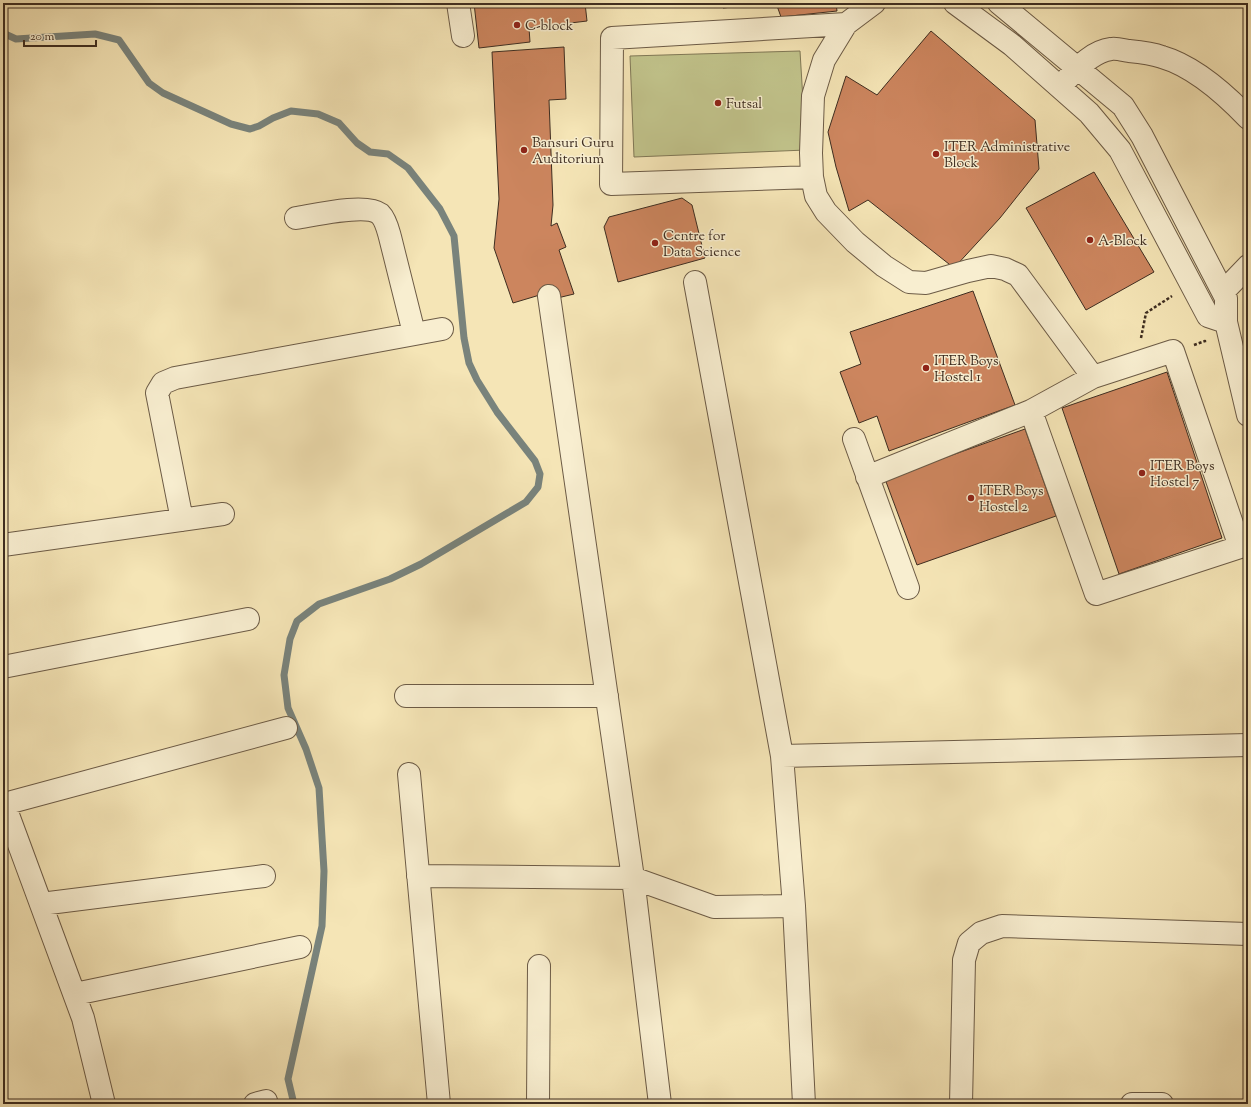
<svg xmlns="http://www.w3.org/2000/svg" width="1251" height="1107" viewBox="0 0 1251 1107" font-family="'Sorts Mill Goudy',serif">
	<rect width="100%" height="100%" fill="#f5e5b6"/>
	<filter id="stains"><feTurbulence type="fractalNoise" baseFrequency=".005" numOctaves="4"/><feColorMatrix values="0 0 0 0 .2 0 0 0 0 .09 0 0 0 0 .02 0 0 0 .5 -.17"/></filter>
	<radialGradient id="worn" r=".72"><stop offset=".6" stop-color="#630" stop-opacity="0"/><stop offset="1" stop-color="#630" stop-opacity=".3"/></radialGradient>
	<path fill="#c1c38b" stroke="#807856" d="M 800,51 L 806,150 L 634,157 L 630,56 Z"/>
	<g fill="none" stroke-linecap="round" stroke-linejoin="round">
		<path stroke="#79837c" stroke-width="7" d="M 3,33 L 16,39 L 95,34 L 119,40 L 149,83 L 163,93 L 231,124 L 250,129 L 259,126 L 273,118 L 291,111 L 318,114 L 339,123 L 357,143 L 370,152 L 388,154 L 408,168 L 440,209 L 454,236 L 464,338 L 469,363 L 477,380 L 497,412 L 535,461 L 540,474 L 538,487 L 526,502 L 421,564 L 390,579 L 319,604 L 297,621 L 290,639 L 284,675 L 288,708 L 306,749 L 319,788 L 324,871 L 322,926 L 288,1079 L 294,1104"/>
	</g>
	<path fill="#cc855e" stroke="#3e2d20" d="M 474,3 L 585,3 L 587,21 L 529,28 L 530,42 L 479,48 Z
		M 723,3 L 769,3 L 723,8 Z
		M 776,3 L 836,3 L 837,11 L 781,17 Z
		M 931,31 L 1035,120 L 1039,169 L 1000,218 L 954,268 L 868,200 L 849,211 L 836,167 L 828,132 L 846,76 L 877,95 Z
		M 564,47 L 566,99 L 549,100 L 553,205 L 551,226 L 557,223 L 566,247 L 559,250 L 574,294 L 545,301 L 543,294 L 513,303 L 494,248 L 499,199 L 492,52 Z
		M 1094,172 L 1154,272 L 1086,310 L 1026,208 Z
		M 682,198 L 692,205 L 705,258 L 618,282 L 604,227 L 609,217 Z
		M 973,291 L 1015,405 L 889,451 L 877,416 L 859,423 L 840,372 L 861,364 L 850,332 Z
		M 1167,372 L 1222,538 L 1119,574 L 1062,408 Z
		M 1025,429 L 1056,516 L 917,565 L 885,479 Z"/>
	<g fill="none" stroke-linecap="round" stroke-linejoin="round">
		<g stroke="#6c5b46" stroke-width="24">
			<path id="minor" d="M 458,3 L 463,36
				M 874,3 L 846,24 L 824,60 L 813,96 L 811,153 L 812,177 L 816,196 L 826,212 L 855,242 L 884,266 L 909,282 L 926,283 L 968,271 L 991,266 L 1005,269 L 1018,275 L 1093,377
				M 955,3 L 1012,45 L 1089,113 L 1120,150 L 1208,316 L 1226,322
				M 999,3 L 1123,106 L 1142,136 L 1226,298 L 1226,322 L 1248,415
				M 1068,78 C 1079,66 1094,51 1111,49 C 1116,48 1123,50 1129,51 C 1140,52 1151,53 1162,57 C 1193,66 1226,95 1248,118
				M 812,177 L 611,184 L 612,38 L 846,24
				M 296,218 C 315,215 366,203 380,214 C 386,220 388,230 390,237 L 414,333
				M 695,282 L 782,756 L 1248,745
				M 1223,292 L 1248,266
				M 549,296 L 633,878 L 660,1104
				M 854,439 L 908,588
				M 867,477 L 1031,411 L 1093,377 L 1173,351 L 1240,547 L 1096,594 L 1031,411
				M 182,520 L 157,393 L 163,383 L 175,378 L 442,329
				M 3,545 L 223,514
				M 3,667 L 248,619
				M 406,696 L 607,696
				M 782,756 L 794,906
				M 409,774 L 439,1104
				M 418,876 L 633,878 L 714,907 L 794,906 L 804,1104
				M 41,904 L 264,876
				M 75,994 L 300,947
				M 104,1104 L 83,1018 L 4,804 L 286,728
				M 255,1104 L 266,1101
				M 538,1104 L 539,966
				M 961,1104 L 964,960 L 969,943 L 981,933 L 1002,926 L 1248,934
				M 1132,1104 L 1162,1104"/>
		</g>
		<path stroke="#3e2d20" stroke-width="2.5" stroke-dasharray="3 2" stroke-linecap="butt" d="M 249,3 L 276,6 L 295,3
			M 1141,338 L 1146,313 L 1172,296
			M 1194,345 L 1205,341 L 1205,343"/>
		<use href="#minor" stroke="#f8eed0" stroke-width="22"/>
	</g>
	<g fill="#8f2418" stroke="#f8eed0" stroke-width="1.5">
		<circle cx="517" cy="25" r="4"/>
		<circle cx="718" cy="103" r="4"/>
		<circle cx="524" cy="150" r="4"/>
		<circle cx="936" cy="154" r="4"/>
		<circle cx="1090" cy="240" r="4"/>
		<circle cx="655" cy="243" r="4"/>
		<circle cx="926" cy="368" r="4"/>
		<circle cx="1142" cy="473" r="4"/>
		<circle cx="971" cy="498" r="4"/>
	</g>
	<g text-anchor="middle" stroke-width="3" stroke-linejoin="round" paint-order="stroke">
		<g font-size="14" fill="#3e2d20" stroke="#f8eed0" text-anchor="start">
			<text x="525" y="30">C-block</text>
			<text x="726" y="108">Futsal</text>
			<text x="532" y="147">Bansuri Guru<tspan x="532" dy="16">Auditorium</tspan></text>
			<text x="944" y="151">ITER Administrative<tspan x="944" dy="16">Block</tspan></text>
			<text x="663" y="240">Centre for<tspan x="663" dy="16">Data Science</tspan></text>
			<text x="1098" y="245">A-Block</text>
			<text x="934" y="365">ITER Boys<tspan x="934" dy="16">Hostel 1</tspan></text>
			<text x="1150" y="470">ITER Boys<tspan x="1150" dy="16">Hostel 7</tspan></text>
			<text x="979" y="495">ITER Boys<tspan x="979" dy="16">Hostel 2</tspan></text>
		</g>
	</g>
	<rect width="1251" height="1107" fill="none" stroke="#f5e5b6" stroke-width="16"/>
	<rect x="4" y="4" width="1243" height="1099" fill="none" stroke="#3e2d20" stroke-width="2"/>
	<rect x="8" y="8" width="1235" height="1091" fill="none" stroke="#3e2d20"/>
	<path d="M24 40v6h72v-6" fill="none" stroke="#3e2d20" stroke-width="2"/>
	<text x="30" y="40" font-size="12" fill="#3e2d20" stroke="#f8eed0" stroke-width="3" paint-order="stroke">20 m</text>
	<rect width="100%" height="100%" filter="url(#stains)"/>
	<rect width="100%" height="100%" fill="url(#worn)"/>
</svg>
